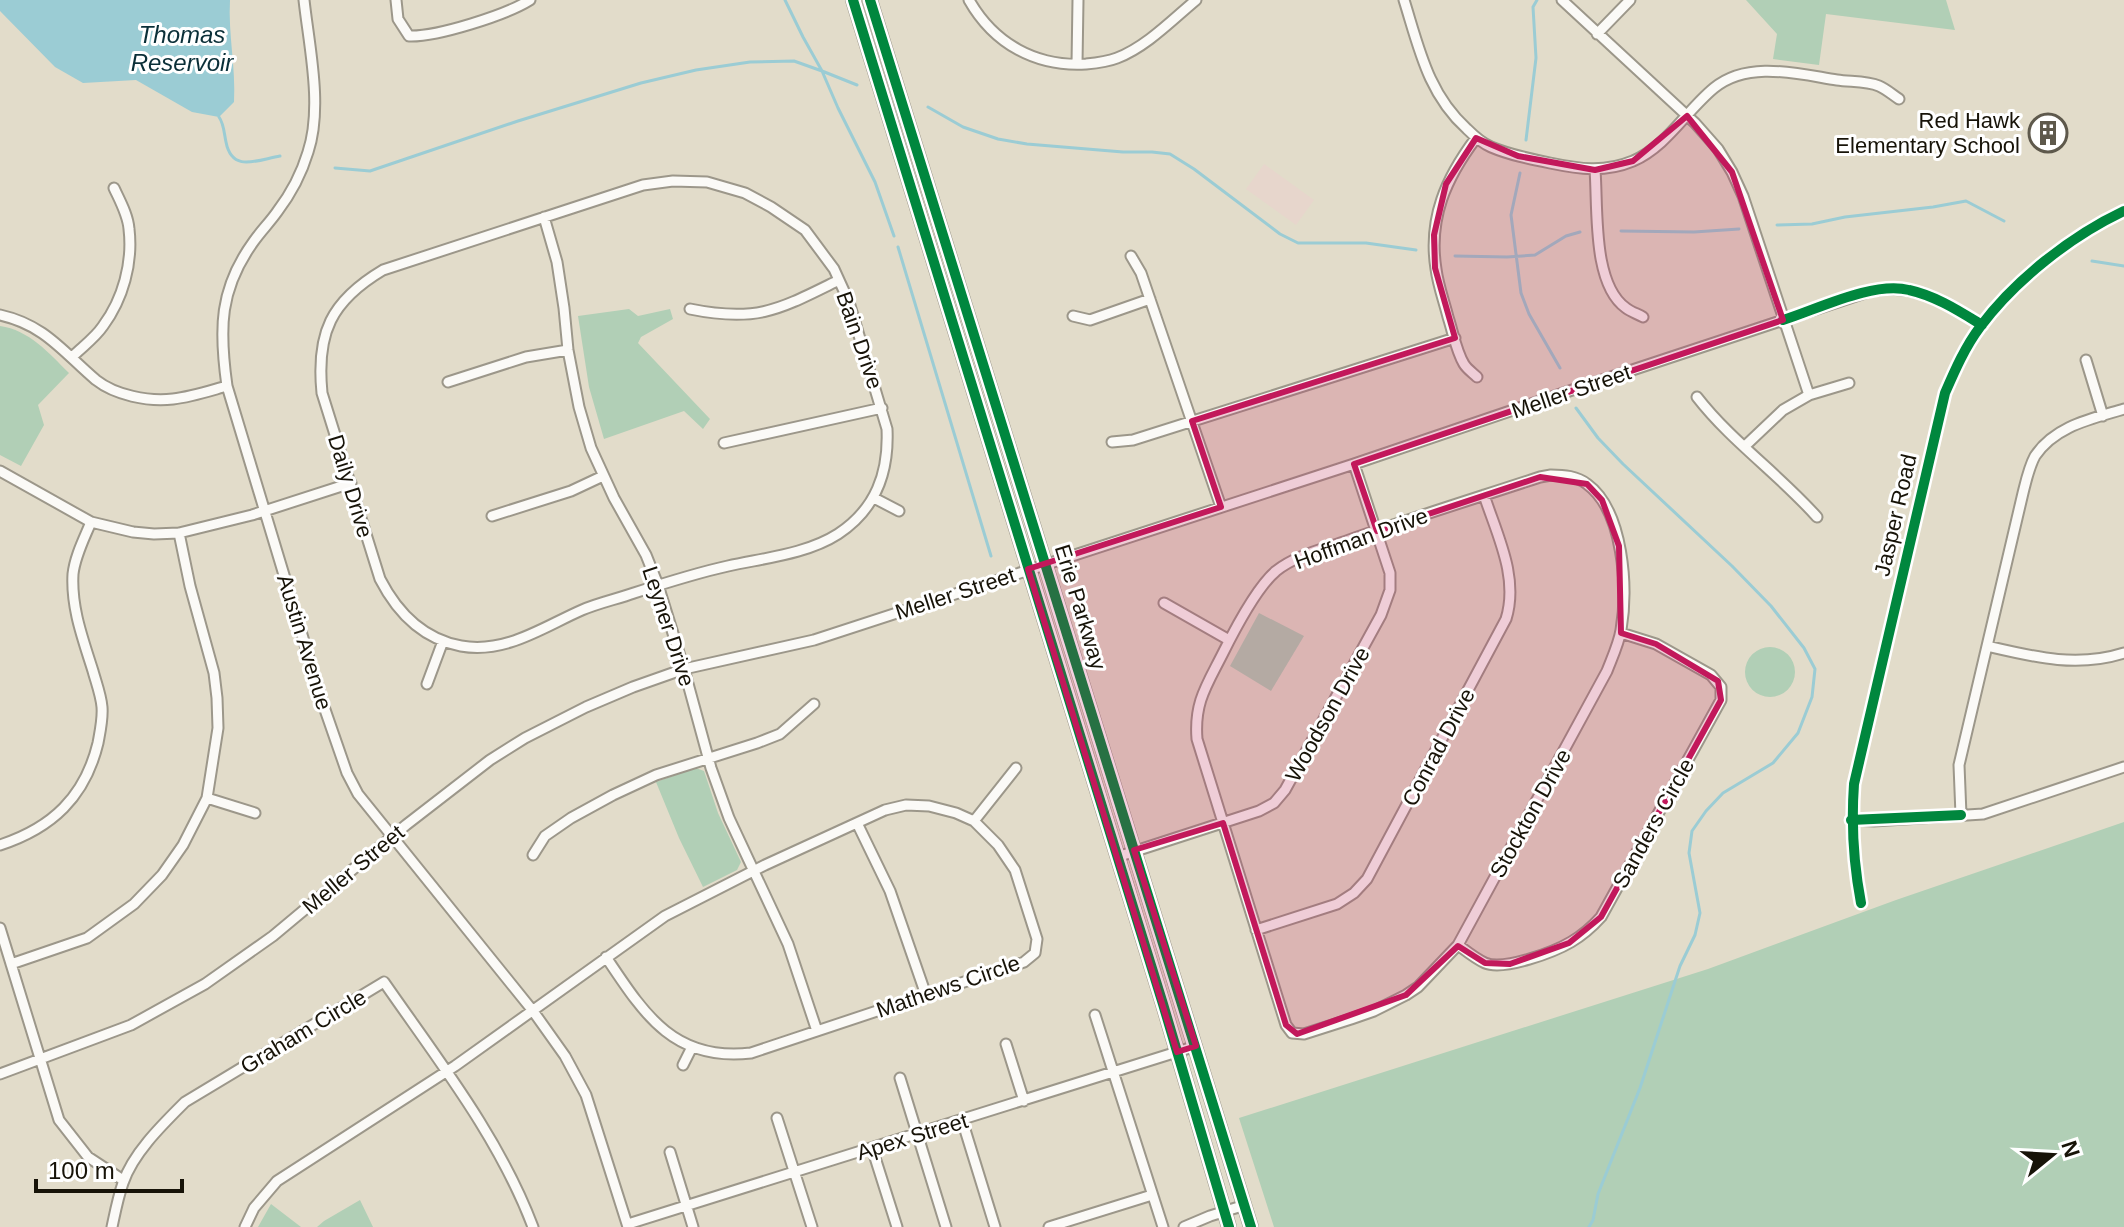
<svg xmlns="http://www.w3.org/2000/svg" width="2124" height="1227" viewBox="0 0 2124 1227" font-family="Helvetica,sans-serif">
	<rect width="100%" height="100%" fill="#e2dcca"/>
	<path fill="#e7d6cc" d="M 1264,164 L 1314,200 L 1296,225 L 1246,189 Z"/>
	<path fill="#b1cfb6" d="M 1746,0 L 1946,0 L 1955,30 L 1826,14 L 1819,65 L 1773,59 L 1777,34 Z
		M 629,309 L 638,316 L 670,309 L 673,319 L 641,337 L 638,343 L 710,419 L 703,429 L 684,411 L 604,439 L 589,387 L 578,316 Z
		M 0,326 C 29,330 49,353 69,373 L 38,405 L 44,425 L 21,466 L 0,455 Z
		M 1259,613 L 1304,636 L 1271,691 L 1230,666 Z
		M1745 672a25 25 0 1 1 50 0a25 25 0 1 1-50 0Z
		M 696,768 L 704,771 L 718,813 L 741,862 L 737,870 L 703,887 L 679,838 L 656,782 Z
		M 2124,822 L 2124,1227 L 1274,1227 L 1239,1118 L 1708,969 L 1896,900 Z
		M 360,1200 L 373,1227 L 317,1227 L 324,1221 Z
		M 271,1204 L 301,1227 L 258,1227 Z"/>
	<path fill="#9bccd4" d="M 0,0 L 230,0 C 228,34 236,68 234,102 L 219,117 L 192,112 L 136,80 L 83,83 L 55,67 L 0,11 Z"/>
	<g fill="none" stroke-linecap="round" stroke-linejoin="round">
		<path stroke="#9bccd4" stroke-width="3" d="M 785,0 L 803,37 L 822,71 L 857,85
			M 928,107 L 963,127 L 998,139 L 1027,144 L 1123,152 L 1152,152 L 1170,154 L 1194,169 L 1280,234 L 1298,243 L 1366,243 L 1416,250
			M 219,117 C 224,124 224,133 226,142 C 232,173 257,160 280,156
			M 1526,140 L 1536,58 L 1533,7 L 1537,0
			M 335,168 L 370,171 L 518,121 L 641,83 L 696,70 L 750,62 L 794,61 L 822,71 L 838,108 L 875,182 L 894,236
			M 1520,173 L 1511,215 L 1521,293 L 1529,314 L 1560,368
			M 1777,225 L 1812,224 L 1845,217 L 1933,207 L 1966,201 L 2004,221
			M 1621,231 L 1694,232 L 1739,229
			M 898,247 L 991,556
			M 1455,256 L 1507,257 L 1535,255 L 1566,236 L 1580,232
			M 2092,261 L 2124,266
			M 1576,408 L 1598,438 L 1623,464 L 1732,566 L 1771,606 L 1804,648 L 1815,669 L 1812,697 L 1798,733 L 1773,763 L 1723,793 L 1706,811 L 1692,831 L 1689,853 L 1700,913 L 1695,935 L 1680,966 L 1640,1088 L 1598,1194 L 1593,1220 L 1589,1227"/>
		<g stroke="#9c978a" stroke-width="13">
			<path id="minor" d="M 304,0 C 309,46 323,107 308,152 C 302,172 290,195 277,212 C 270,222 261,231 254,241 C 219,289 219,329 227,386 L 322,701 L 347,773 L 358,794 L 533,1011 L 565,1056 L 586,1095 L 628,1227
				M 396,0 L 398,19 L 409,36 C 437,37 506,15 530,0
				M 969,0 C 994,44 1036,67 1086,64 C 1097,63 1107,62 1117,58 C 1146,47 1172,20 1196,0
				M 1404,0 C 1419,48 1428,94 1467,129 C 1474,136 1482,143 1491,147 C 1510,155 1530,159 1550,163 C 1579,169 1604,173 1633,161 C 1667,146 1686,111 1714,88 C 1748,60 1798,74 1837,80 C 1850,82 1867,81 1879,86 C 1886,89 1893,95 1899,99
				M 1562,0 L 1695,123 L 1718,149 L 1732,172 L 1743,196 L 1809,395
				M 1597,34 L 1630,0
				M 1077,64 L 1078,0
				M 1476,138 C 1446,178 1428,218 1436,269 C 1438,285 1444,301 1448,317 C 1453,332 1456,351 1464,364 C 1467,369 1473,373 1477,377
				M 1595,170 C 1598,208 1592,284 1626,308 C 1631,312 1638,314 1643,317
				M 673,181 L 707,182 L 745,193 L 771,207 L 805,230 L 834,269 L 849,302 L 887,429 C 889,473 876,509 838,534 C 807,554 764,558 728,566 C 696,573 665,583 634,593 C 617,599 598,603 582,610 C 543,627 506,654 461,646 C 423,639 397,612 380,579 L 322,393 C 316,333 331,301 383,270 L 643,185 Z
				M 544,217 L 557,262 L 564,308 L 568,350 L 579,407 L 591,448 L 614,498 L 646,555 L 658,585 L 684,669 L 711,768 L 729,818 L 788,944 L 817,1031
				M 1131,256 L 1141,273 L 1221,507
				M 690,309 C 758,323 780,309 839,280
				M 0,315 C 45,325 63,352 96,380 C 115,395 148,402 173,399 C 191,397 209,391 227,386
				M 1073,316 L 1090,320 L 1150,299
				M 72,357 C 82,347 95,338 103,326 C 123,299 133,263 129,229 C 128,215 120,201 114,188
				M 2086,360 L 2103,416
				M 448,382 L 526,357 L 568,350
				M 1697,397 C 1731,441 1780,475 1817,517
				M 1112,442 L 1133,440 L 1455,338
				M 724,443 L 882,408
				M 1745,446 L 1783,410 L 1809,395 L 1849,383
				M 0,471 L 91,522 L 133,532 L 154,534 L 179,533 L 252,515 L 351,483
				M 1551,475 C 1564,475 1577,476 1587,484 C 1624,511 1628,588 1621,630 C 1619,643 1612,658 1607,671 L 1458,945 L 1418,987 L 1406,995 L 1374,1011 L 1351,1019 L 1304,1034 L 1292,1033 L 1286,1025 L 1197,739 C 1194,702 1207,685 1223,653 C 1235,629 1256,588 1276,571 C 1296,555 1324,549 1349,540 C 1412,518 1476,498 1540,477 Z
				M 874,498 L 899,511
				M 492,516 L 571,491 L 603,476
				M 1164,603 L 1229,640
				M 1987,646 C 2034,657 2077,668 2124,653
				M 427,684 L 443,641
				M 207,798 L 255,813
				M 1961,815 L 1959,765 L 2023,493 C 2026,481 2029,467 2035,456 C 2055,426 2091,419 2124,409
				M 1851,820 L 1874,821 L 1983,814 L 2124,767
				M 974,821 L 1016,768
				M 857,823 L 890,891 L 926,995
				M 0,845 C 52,828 85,797 98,743 C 100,732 103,719 102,707 C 101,695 96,682 93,671 C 83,639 71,608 73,574 C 75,556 84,539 91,522
				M 533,855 L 545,836 L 571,818 L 613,795 L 656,775 L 757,743 L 780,734 L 814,704
				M 1117,857 L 1259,811 L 1274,803 L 1285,790 L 1381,615 L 1390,590 L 1390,573 L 1354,464
				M 1861,903 C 1853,861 1851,826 1854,784 L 1945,393 C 1955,370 1965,347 1980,327 C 2015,280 2071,236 2124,211
				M 0,928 L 59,1120 L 88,1157 L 123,1180
				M 1256,930 L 1337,904 L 1354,893 L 1367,879 L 1506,619 C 1519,577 1497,535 1484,495
				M 1458,945 C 1466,951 1476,959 1485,963 C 1504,971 1554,952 1571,942 C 1583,935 1592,927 1601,917 L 1721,700 L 1721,687 L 1711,675 L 1656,644 L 1621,633
				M 11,964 L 87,938 L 134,904 L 162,875 L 183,845 L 207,798 L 218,728 L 217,698 L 214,673 L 190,586 L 179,533
				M 1095,1015 L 1163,1227
				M 1006,1044 L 1024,1101
				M 683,1065 L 692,1047
				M 0,1074 L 131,1025 L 205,984 L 273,936 L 406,825 L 490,760 L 525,738 L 586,707 L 633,687 L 684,669 L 814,640 L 1354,464 L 1587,385 L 1871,291 C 1916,283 1945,302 1982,325
				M 900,1078 L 946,1227
				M 777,1118 L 812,1227
				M 962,1120 L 995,1227
				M 872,1148 L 897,1227
				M 670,1152 L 693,1227
				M 628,1224 L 1196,1046
				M 112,1227 C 115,1213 118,1197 123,1183 C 133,1153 163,1124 185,1102 L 384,982 C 438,1060 499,1137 533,1227
				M 245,1227 L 254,1208 L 277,1181 L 455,1066 L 665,916 L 765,865 L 885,810 L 906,805 L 929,806 L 956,813 L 974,821 L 998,845 L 1015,870 L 1037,939 L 1035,953 L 1024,962 L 751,1053 C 674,1062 644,1014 606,957
				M 1049,1227 L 1152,1195
				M 1184,1227 L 1210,1216 L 1245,1205"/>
		</g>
		<g stroke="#9c978a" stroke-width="16">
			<path id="secondary" d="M 853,0 L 1163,1004 L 1229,1227
				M 870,0 L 1251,1227"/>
		</g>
		<use href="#minor" stroke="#fbfaf7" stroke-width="9"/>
		<use href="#secondary" stroke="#f7f5f2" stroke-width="12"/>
		<g stroke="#fff" stroke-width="15">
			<path id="cycleway" d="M 853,0 L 1163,1004 L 1229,1227
				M 870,0 L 1251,1227
				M 1783,320 C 1818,309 1873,281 1909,290 C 1936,296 1959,311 1982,325
				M 1851,820 L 1961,815
				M 1861,903 C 1853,861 1851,826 1854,784 L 1945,393 C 1955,370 1965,347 1980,327 C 2015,280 2071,236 2124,211"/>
		</g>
		<use href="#cycleway" stroke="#00873e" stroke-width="10"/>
	</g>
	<path fill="#c2185b" fill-opacity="0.2" stroke="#c2185b" stroke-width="6" stroke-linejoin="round" d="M 1687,116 L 1732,172 L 1783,320 L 1354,464 L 1377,531 L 1540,477 L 1587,484 L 1602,500 L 1619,546 L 1621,633 L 1656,644 L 1718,681 L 1721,700 L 1601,917 L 1569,943 L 1510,964 L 1485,963 L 1458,946 L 1406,995 L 1297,1034 L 1286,1025 L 1223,823 L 1134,850 L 1196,1046 L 1177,1052 L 1028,569 L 1221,507 L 1192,421 L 1455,338 L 1435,268 L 1434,235 L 1446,184 L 1476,138 L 1518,156 L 1595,170 L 1633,161 Z"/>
	<defs>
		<g id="building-ring" transform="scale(2)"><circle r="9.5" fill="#fff" stroke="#5e594c" stroke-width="1.5"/><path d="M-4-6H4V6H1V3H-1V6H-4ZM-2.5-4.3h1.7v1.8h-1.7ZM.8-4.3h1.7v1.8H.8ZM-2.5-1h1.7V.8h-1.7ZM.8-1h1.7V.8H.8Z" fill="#5e594c"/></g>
	</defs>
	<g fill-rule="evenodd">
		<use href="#building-ring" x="2048" y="133"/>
	</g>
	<g text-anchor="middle" stroke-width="6" stroke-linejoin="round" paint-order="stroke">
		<g font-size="22" fill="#171308" stroke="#fff" text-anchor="end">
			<text x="2020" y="128">Red Hawk<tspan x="2020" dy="25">Elementary School</tspan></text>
		</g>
		<g font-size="22" fill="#171308" stroke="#fff">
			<text transform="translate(860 340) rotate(71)" y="8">Bain Drive</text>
			<text transform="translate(1571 391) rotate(-19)" y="8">Meller Street</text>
			<text transform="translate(351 486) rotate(73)" y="8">Daily Drive</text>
			<text transform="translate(1895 515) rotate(-77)" y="8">Jasper Road</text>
			<text transform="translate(1361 538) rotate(-20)" y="8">Hoffman Drive</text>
			<text transform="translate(955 593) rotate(-18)" y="8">Meller Street</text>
			<text transform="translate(1081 607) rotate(73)" y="8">Erie Parkway</text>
			<text transform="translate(669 626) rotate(72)" y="8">Leyner Drive</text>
			<text transform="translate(305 642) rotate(73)" y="8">Austin Avenue</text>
			<text transform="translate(1327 714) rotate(-61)" y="8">Woodson Drive</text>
			<text transform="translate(1438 747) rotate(-62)" y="8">Conrad Drive</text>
			<text transform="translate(1530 813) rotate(-61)" y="8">Stockton Drive</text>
			<text transform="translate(1653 823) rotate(-61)" y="8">Sanders Circle</text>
			<text transform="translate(353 869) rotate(-40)" y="8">Meller Street</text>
			<text transform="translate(948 986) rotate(-19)" y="8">Mathews Circle</text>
			<text transform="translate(303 1031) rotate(-31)" y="8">Graham Circle</text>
			<text transform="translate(912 1136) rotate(-17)" y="8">Apex Street</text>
		</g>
		<g font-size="24" font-style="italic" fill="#0a2f38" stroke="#fff">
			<text x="182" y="43">Thomas<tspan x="182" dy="28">Reservoir</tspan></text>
		</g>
	</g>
	<g transform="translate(2052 1155) rotate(72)" stroke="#ffffff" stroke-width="6" paint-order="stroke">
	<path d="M0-6L14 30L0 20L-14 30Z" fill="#171308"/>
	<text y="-12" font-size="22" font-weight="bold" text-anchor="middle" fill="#171308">N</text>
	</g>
	<path d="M36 1179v12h146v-12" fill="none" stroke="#171308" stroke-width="4"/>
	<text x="48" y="1179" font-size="24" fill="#171308" stroke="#ffffff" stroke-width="6" paint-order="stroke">100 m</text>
</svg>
